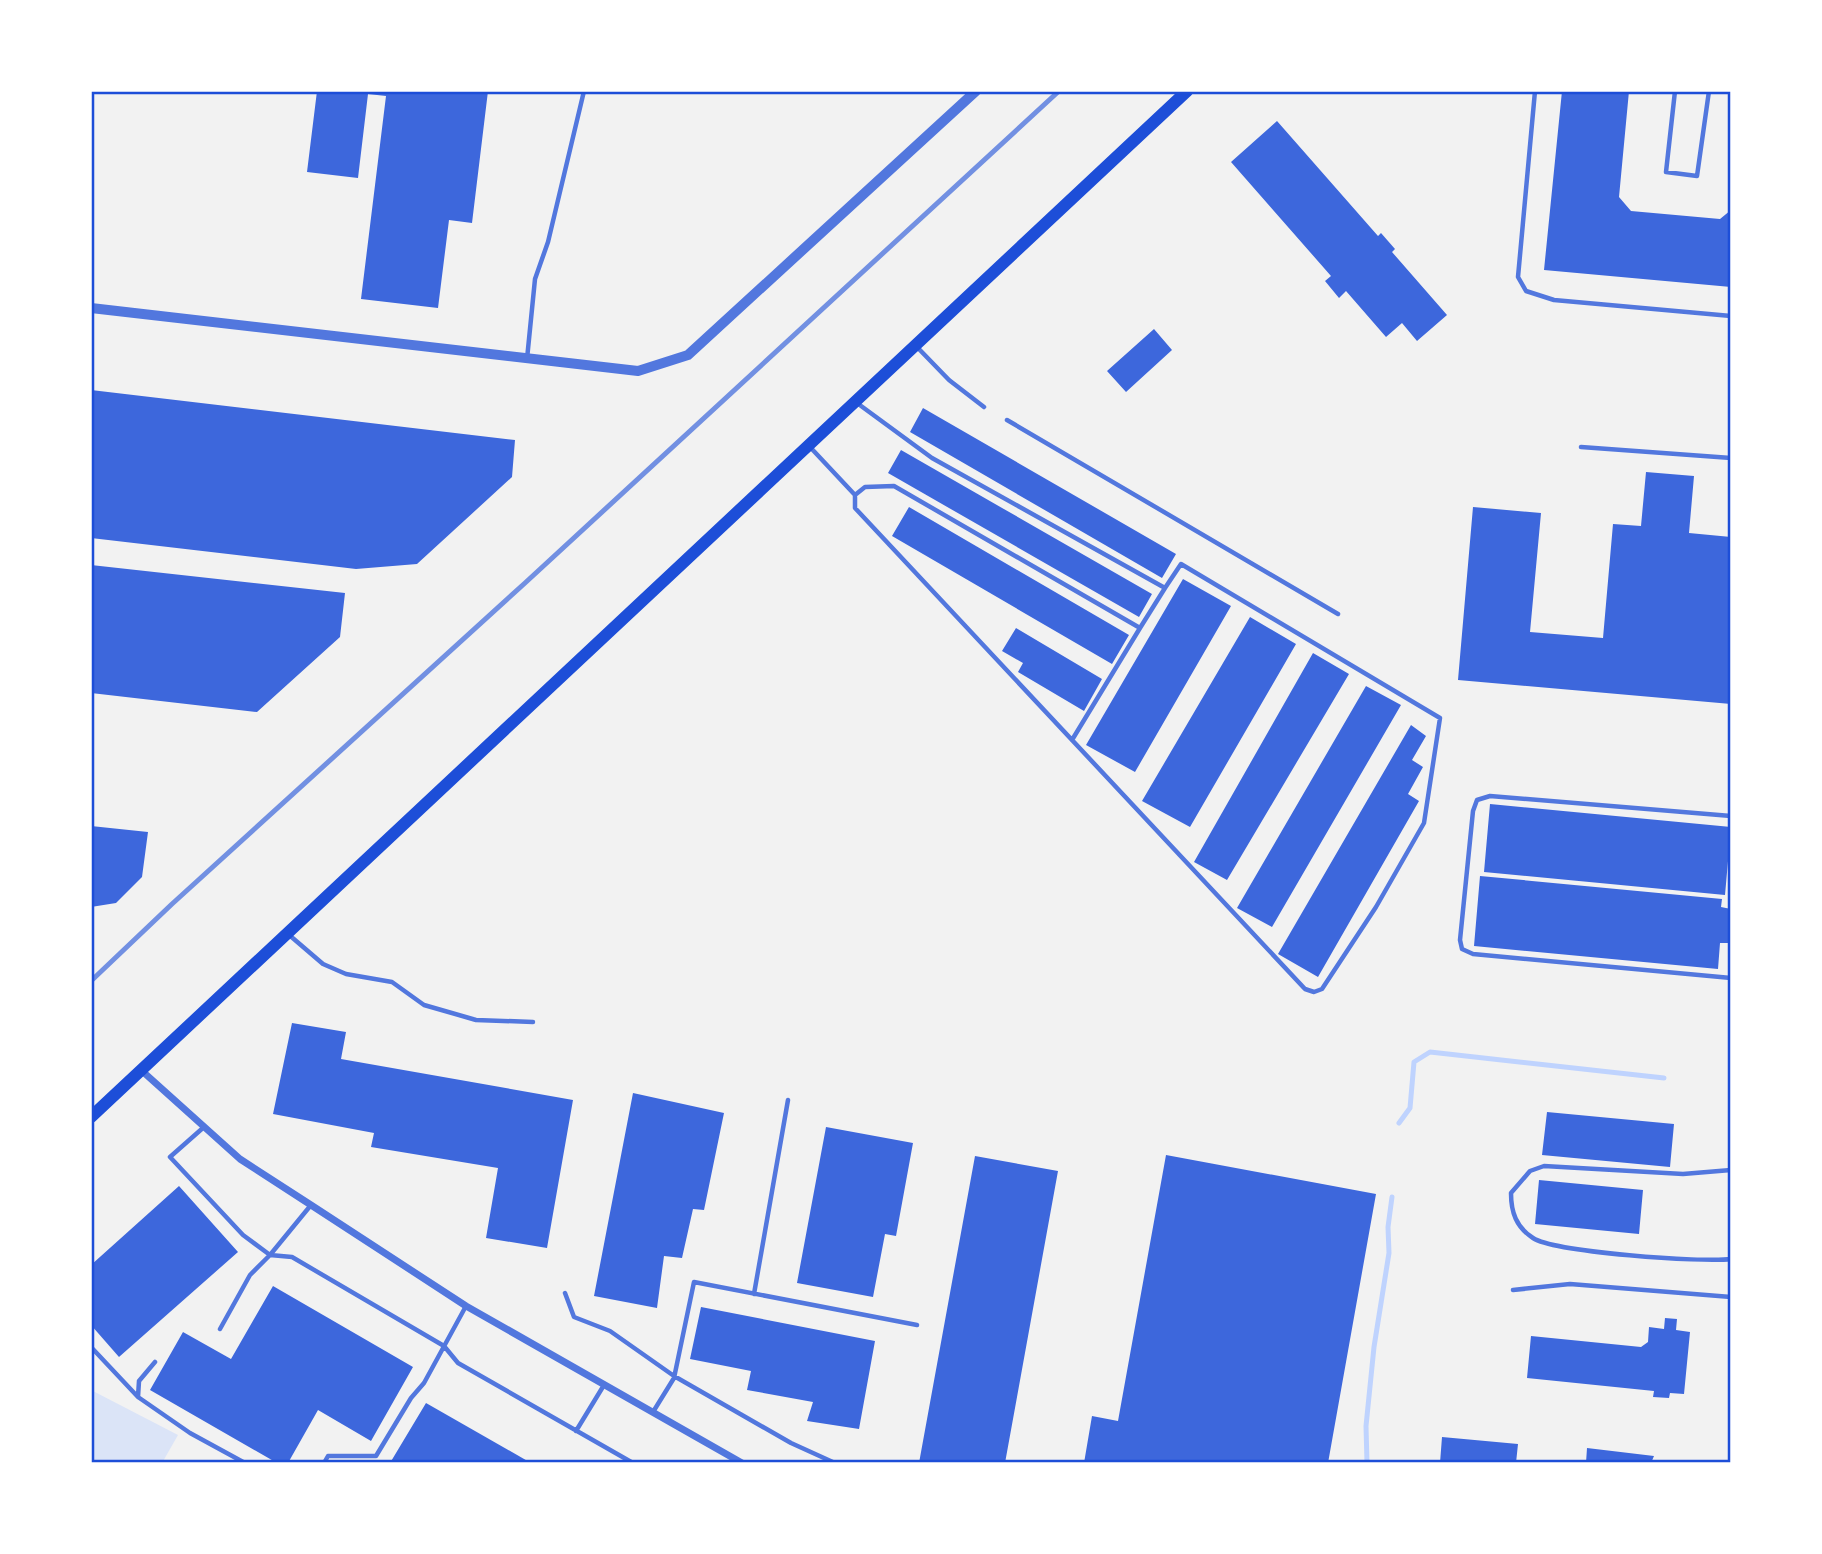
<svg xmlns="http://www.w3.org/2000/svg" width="1822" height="1554" viewBox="0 0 1822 1554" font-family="'Fira Sans',sans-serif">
	<rect width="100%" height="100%" fill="#f2f2f2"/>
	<path fill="#dbe4f7" d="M 91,1390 L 178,1435 L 162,1463 L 91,1463 Z"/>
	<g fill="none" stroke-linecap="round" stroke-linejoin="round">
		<path stroke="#bfd3fe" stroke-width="5" d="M 1399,1123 L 1410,1108 L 1414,1062 L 1430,1052 L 1664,1078
			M 1367,1463 L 1366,1426 L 1374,1347 L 1389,1253 L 1388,1227 L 1392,1197"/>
	</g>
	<path fill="#3d67dc" d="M 317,91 L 488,91 L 472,223 L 449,220 L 438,308 L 361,299 L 386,96 L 368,94 L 358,178 L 307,172 Z
		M 1562,91 L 1629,91 L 1619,197 L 1631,211 L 1720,219 L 1731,210 L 1731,287 L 1544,270 Z
		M 1277,121 L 1378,236 L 1381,233 L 1395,249 L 1392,252 L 1447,315 L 1417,341 L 1402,323 L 1386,337 L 1346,291 L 1339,298 L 1325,281 L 1331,276 L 1231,162 Z
		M 1154,329 L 1172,350 L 1126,392 L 1107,371 Z
		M 91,390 L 515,440 L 512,477 L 417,564 L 356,569 L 91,538 Z
		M 923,408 L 1176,554 L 1162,578 L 910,432 Z
		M 901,450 L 1152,594 L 1139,617 L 888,473 Z
		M 1646,472 L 1694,476 L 1689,533 L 1731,537 L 1731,704 L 1458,680 L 1473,507 L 1541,513 L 1530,632 L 1603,638 L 1613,524 L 1641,526 Z
		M 909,507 L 1129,635 L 1112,664 L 892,536 Z
		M 91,565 L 345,593 L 340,637 L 257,712 L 91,693 Z
		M 1183,579 L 1231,606 L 1135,772 L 1086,745 Z
		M 1250,617 L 1296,644 L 1190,827 L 1142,801 Z
		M 1016,628 L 1102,679 L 1084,711 L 1018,672 L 1023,663 L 1002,651 Z
		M 1313,653 L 1349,674 L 1227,880 L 1194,862 Z
		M 1366,686 L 1401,705 L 1272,927 L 1237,908 Z
		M 1411,725 L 1426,736 L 1412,760 L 1423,767 L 1408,794 L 1419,801 L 1318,977 L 1278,954 Z
		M 1490,804 L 1731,827 L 1725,895 L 1484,872 Z
		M 91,826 L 148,832 L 142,877 L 116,903 L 91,907 Z
		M 1480,876 L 1722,899 L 1721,907 L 1731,909 L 1731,943 L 1720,943 L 1718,969 L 1474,946 Z
		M 292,1023 L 346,1032 L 341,1059 L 573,1100 L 547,1248 L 486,1238 L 498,1168 L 371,1147 L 374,1133 L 273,1114 Z
		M 633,1093 L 724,1113 L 704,1210 L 693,1209 L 682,1258 L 664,1256 L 657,1308 L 594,1296 Z
		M 1547,1112 L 1674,1124 L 1670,1167 L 1542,1155 Z
		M 826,1127 L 913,1143 L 896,1236 L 885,1234 L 873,1297 L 797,1283 Z
		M 1166,1155 L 1376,1194 L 1328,1463 L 1084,1463 L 1092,1416 L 1118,1421 Z
		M 975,1156 L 1058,1171 L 1005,1463 L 919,1463 Z
		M 1539,1180 L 1643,1190 L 1639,1234 L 1535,1224 Z
		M 179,1186 L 238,1252 L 119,1357 L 91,1325 L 91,1265 Z
		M 273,1286 L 413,1367 L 371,1441 L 318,1410 L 288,1463 L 277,1463 L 150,1390 L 183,1332 L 231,1359 Z
		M 701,1307 L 875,1341 L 859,1429 L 807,1421 L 813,1402 L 747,1390 L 751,1371 L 690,1359 Z
		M 1665,1318 L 1677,1319 L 1676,1330 L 1690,1332 L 1684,1394 L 1670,1393 L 1669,1398 L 1653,1397 L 1654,1391 L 1527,1378 L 1531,1336 L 1641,1347 L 1648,1342 L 1649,1327 L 1664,1329 Z
		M 426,1403 L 531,1463 L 390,1463 Z
		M 1442,1437 L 1518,1444 L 1516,1463 L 1440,1463 Z
		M 1587,1448 L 1654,1456 L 1651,1463 L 1586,1463 Z"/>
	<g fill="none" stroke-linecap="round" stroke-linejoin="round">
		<path stroke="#5277de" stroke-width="4.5" d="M 1535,91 L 1518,277 L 1526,291 L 1554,300 L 1731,316
			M 1675,91 L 1666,172 L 1697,176 L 1709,91
			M 917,347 L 949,380 L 984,407
			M 527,359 L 535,279 L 548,242 L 584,91
			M 1007,420 L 1338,614
			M 810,447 L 855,495 L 855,508 L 1305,989 L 1314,992 L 1322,989 L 1376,907 L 1424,823 L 1440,718 L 1181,564 L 1165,588 L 932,458 L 857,403
			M 1581,447 L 1731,458
			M 855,495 L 865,487 L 894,486 L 1140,628 L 1072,740
			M 1140,628 L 1165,588
			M 1731,816 L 1490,796 L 1477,800 L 1473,811 L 1460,940 L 1462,949 L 1473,954 L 1731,978
			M 288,934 L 323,964 L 346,974 L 392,982 L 424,1005 L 476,1020 L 533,1022
			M 204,1127 L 170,1157 L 243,1235 L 270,1255 L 311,1205
			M 1731,1170 L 1683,1174 L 1544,1166 L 1530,1171 L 1511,1193 C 1511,1212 1516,1227 1533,1238 C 1554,1252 1703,1263 1731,1259
			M 1513,1290 L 1570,1284 L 1731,1297
			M 565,1293 L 574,1317 L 610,1331 L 674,1376 L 791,1443 L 835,1463
			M 754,1294 L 788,1100
			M 220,1329 L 250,1275 L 270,1255 L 292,1257 L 444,1346 L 458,1363 L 633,1463
			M 91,1347 L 138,1397
			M 155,1362 L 139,1381 L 138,1397 L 190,1433 L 245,1463
			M 653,1412 L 674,1378 L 694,1282 L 917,1325
			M 576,1431 L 604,1385
			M 324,1463 L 328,1456 L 376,1456 L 411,1398 L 424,1383 L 466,1306"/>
		<path stroke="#5277de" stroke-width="7" d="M 141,1070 L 240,1159 L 311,1205 L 466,1306 L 742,1463"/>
		<path stroke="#5277de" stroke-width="10" d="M 91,308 L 638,371 L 688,355 L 976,91"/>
		<path stroke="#1d4ed8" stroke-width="12" d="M 91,1117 L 1187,91"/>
		<path stroke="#7290e2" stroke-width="5" d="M 91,981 L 172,904 L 525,583 L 1059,91"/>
	</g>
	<rect width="1822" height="1554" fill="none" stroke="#ffffff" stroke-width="186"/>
	<rect x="93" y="93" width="1636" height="1368" fill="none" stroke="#1d4ed8" stroke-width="2.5"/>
</svg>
